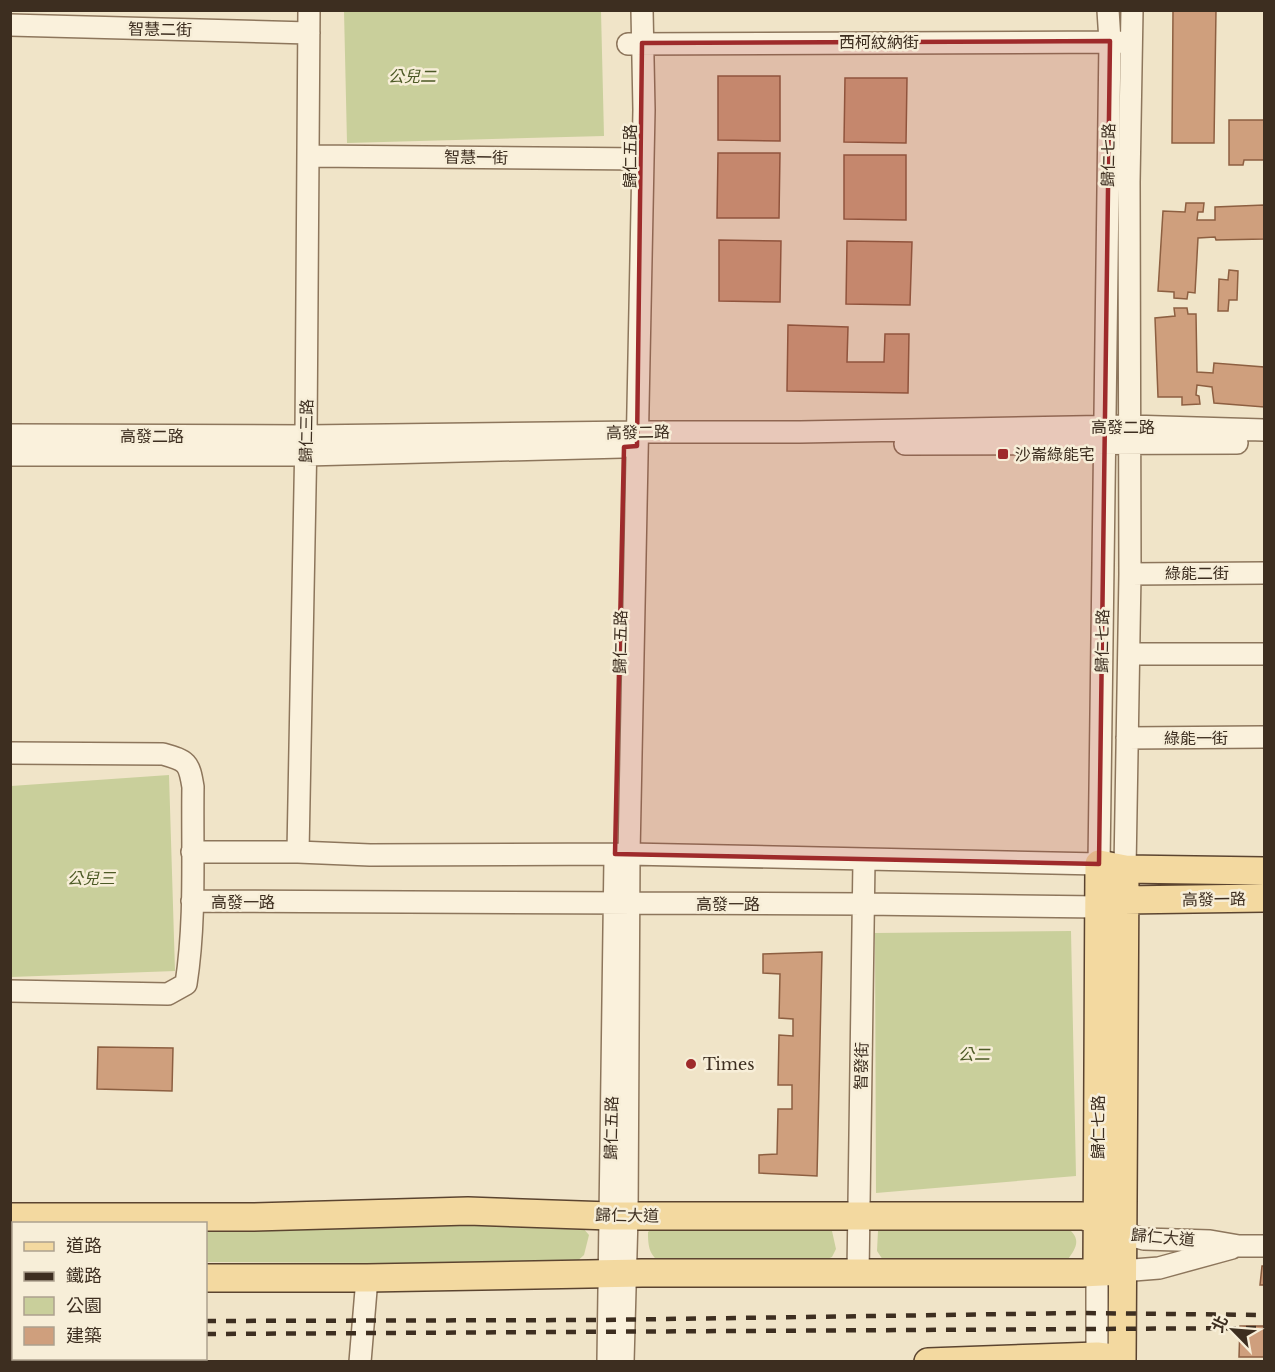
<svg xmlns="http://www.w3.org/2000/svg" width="1275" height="1372" viewBox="0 0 1275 1372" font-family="'Libre Baskerville','Noto Sans TC',serif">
	<rect width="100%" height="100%" fill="#f0e4c8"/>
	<path fill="#c9cf9b" d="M 344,11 L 601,11 L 604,136 L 347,143 Z
		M 169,775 L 175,971 L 11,977 L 11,786 Z
		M 1071,931 L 1076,1176 L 876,1193 L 875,933 Z
		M 570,1223 L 583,1228 L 589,1235 L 584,1255 L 574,1264 L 206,1262 L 206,1225 Z
		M 890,1223 L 1064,1225 C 1082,1238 1078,1246 1066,1262 L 883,1260 L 877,1251 L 878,1231 Z
		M 823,1225 L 832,1231 L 836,1249 L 832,1257 L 822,1261 L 662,1263 C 649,1256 648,1246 648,1232 L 654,1226 Z"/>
	<path fill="#cf9f7d" stroke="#8d5f41" stroke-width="1.5" d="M 1173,10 L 1216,10 L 1214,143 L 1172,143 Z
		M 718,76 L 780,76 L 780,141 L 718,140 Z
		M 845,78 L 907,78 L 906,143 L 844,142 Z
		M 1229,120 L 1264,120 L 1264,160 L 1244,160 L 1243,165 L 1229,165 Z
		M 718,153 L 780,153 L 779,218 L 717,218 Z
		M 844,155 L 906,155 L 906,220 L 844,219 Z
		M 1186,203 L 1204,203 L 1203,212 L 1198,212 L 1197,220 L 1215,220 L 1215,207 L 1264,205 L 1264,239 L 1216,240 L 1215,237 L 1198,238 L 1195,293 L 1188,292 L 1187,299 L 1174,298 L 1174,292 L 1158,291 L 1163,211 L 1185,212 Z
		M 719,240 L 781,241 L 780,302 L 719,301 Z
		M 847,241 L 912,242 L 910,305 L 846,304 Z
		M 1229,270 L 1238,271 L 1237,300 L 1229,300 L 1228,311 L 1218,311 L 1219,279 L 1228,280 Z
		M 1174,308 L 1187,308 L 1188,314 L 1196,314 L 1197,372 L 1213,373 L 1214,363 L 1264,367 L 1264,407 L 1214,403 L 1212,387 L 1197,385 L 1196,395 L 1199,396 L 1200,404 L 1182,405 L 1182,397 L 1158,397 L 1155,318 L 1175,316 Z
		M 788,325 L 848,327 L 847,362 L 884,362 L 885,334 L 909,334 L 908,393 L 787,391 Z
		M 822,952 L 817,1176 L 759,1173 L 759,1155 L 777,1154 L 778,1109 L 792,1109 L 792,1085 L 778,1085 L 779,1035 L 793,1036 L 793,1019 L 779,1018 L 780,974 L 763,973 L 763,954 Z
		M 98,1047 L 173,1048 L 172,1091 L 97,1089 Z
		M 1262,1266 L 1264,1266 L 1264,1285 L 1260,1285 Z
		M 1240,1326 L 1264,1326 L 1264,1357 L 1239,1357 Z"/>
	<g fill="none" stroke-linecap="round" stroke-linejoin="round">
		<g stroke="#8d765c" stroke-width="24">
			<path id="minor" d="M 10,25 L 309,33
				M 628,44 L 1122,42
				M 310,156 L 643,159
				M 10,435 L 306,436 L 638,432 L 800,432 L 1129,426 L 1264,430
				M 905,444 L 1237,443
				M 10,455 L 306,455 L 622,447
				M 1130,574 L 1264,573
				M 1129,654 L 1264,654
				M 1127,738 L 1264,737
				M 10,753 L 163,754 C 187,761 189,762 193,787 C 192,852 196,920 186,984 L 168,994 L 10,991
				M 192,852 L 298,852 L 370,855 L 629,854 L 1099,864 L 1110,41 L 1108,10
				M 298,852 L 306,436 L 309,10
				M 1125,869 L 1130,574 L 1129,182 L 1132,10
				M 192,901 L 864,904 L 1099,907
				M 1122,1233 L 1144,1239 L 1210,1241 L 1239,1246 L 1264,1246
				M 1121,1271 L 1159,1268 L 1232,1248
				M 858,1273 L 864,860
				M 360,1362 L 367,1278
				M 608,1362 L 615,858
				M 623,1362 L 627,1216 L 629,854 L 644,110 L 642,10
				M 1097,1362 L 1097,1272"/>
		</g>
		<g stroke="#5b4430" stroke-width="30">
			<path id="major" d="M 1109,905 L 1124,900 L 1264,898
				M 10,1217 L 253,1217 L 468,1211 L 610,1216 L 1083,1216 L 1098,1220 L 1122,1233
				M 1097,1272 L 1099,864 L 1125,869 L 1264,871
				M 206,1278 L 367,1278 L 642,1273 L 1082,1273 L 1121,1271
				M 10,1279 L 14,1279
				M 928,1362 L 1097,1356 L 1122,1359
				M 1122,1362 L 1125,869"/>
		</g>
		<use href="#minor" stroke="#faf1dc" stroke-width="21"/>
		<use href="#major" stroke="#f3d9a0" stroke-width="27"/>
		<path stroke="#3d2e20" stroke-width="4.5" stroke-dasharray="10 10" stroke-linecap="butt" d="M 10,1321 L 14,1321
			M 206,1321 L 598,1320 L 1080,1313 L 1264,1315
			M 206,1334 L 1264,1328
			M 10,1336 L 14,1336"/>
	</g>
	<path fill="#9e2a2b" fill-opacity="0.2" stroke="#9e2a2b" stroke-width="4.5" stroke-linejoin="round" d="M 1110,41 L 1099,864 L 615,854 L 624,447 L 637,446 L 642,43 Z"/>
	<g fill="#9e2a2b" stroke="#f7eed8" stroke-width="2">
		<rect x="997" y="448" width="12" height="12" rx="3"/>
		<circle cx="691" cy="1064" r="6"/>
	</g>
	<g text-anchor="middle" stroke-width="5" stroke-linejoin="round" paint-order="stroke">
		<g font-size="16" fill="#3d2e20" stroke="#f7eed8">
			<text transform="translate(160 29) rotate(1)" y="6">智慧二街</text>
			<text x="879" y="48">西柯紋納街</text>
			<text transform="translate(1108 155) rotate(-89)" y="6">歸仁七路</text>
			<text transform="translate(630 156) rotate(-90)" y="6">歸仁五路</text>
			<text transform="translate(476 157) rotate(1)" y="6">智慧一街</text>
			<text x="1123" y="433">高發二路</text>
			<text transform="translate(306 431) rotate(-89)" y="6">歸仁三路</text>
			<text transform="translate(638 432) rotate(-1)" y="6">高發二路</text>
			<text x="152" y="442">高發二路</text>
			<text x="1197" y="579">綠能二街</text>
			<text transform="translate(1102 641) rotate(-89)" y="6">歸仁七路</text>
			<text transform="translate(620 642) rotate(-89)" y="6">歸仁五路</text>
			<text x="1196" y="744">綠能一街</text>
			<text transform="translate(1214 899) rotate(-1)" y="6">高發一路</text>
			<text x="243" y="908">高發一路</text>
			<text x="728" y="910">高發一路</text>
			<text transform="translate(861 1066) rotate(-89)" y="6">智發街</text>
			<text transform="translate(1098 1127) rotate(-90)" y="6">歸仁七路</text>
			<text transform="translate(611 1128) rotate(-89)" y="6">歸仁五路</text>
			<text transform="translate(627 1215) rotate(1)" y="6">歸仁大道</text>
			<text transform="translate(1163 1237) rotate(5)" y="6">歸仁大道</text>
		</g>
		<g font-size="16" font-style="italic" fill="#4d5a26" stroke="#f7eed8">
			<text x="412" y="82">公兒二</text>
			<text x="91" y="884">公兒三</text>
			<text x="974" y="1060">公二</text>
		</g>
		<g font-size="16" fill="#3d2e20" stroke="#f7eed8" text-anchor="start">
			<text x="1015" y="460">沙崙綠能宅</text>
			<text x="703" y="1070">Times</text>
		</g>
	</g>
	<rect width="1275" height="1372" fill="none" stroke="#3d2e20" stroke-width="24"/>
	<rect x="12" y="1222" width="195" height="138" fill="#f7eed8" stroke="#ada18e" stroke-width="1.5"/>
	<rect x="24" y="1242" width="30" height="9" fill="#f3d9a0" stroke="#ada18e" stroke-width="1.5"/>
	<text x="66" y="1252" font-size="18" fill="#3d2e20">道路</text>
	<rect x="24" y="1272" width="30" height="9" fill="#3d2e20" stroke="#ada18e" stroke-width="1.5"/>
	<text x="66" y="1282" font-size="18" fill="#3d2e20">鐵路</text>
	<rect x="24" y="1297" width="30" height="18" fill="#c9cf9b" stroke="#ada18e" stroke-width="1.5"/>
	<text x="66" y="1312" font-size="18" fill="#3d2e20">公園</text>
	<rect x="24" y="1327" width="30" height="18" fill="#cf9f7d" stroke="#ada18e" stroke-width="1.5"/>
	<text x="66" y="1342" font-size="18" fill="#3d2e20">建築</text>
	<g transform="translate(1233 1330) rotate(295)" stroke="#f7eed8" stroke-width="4.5" paint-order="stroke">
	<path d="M0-4.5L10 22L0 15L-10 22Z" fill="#3d2e20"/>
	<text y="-9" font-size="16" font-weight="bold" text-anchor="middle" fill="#3d2e20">北</text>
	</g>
</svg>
